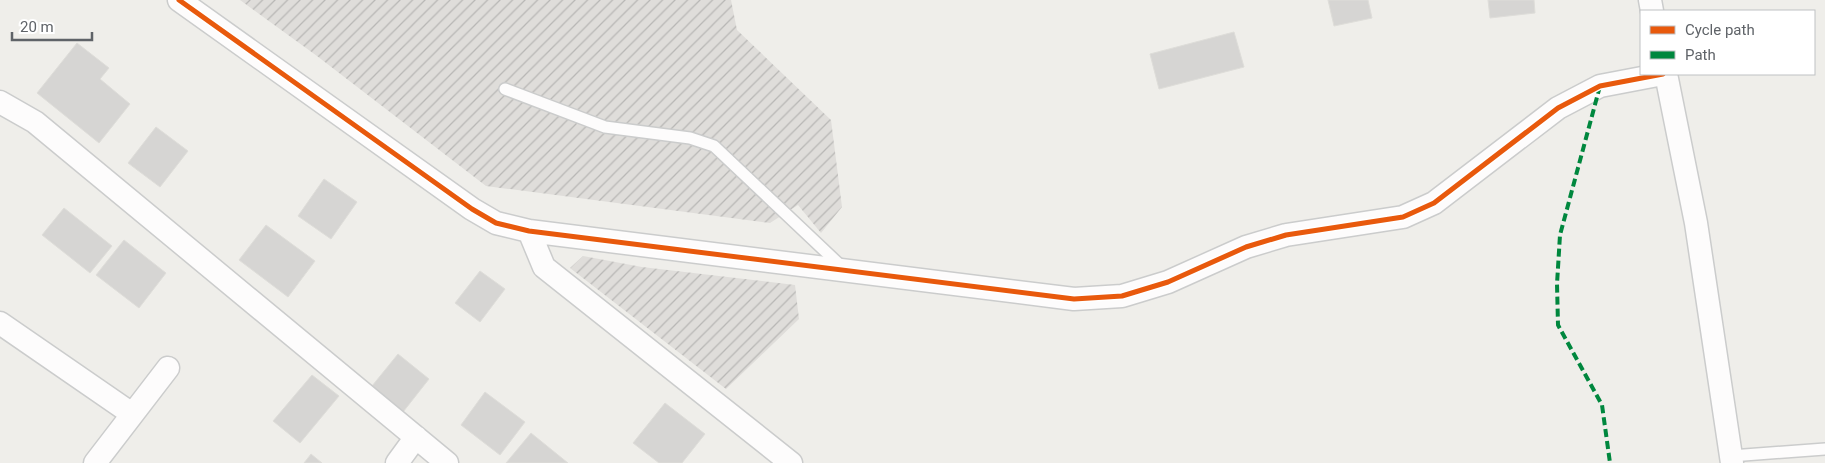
<svg xmlns="http://www.w3.org/2000/svg" width="1825" height="463" viewBox="0 0 1825 463" font-family="Roboto,sans-serif">
	<defs>
		<pattern id="industrial-furrows" width="10" height="10" patternUnits="userSpaceOnUse" patternTransform="scale(1.25)"><rect width="10" height="10" fill="#dfddda"/><path d="M-1 1l2-2M0 10L10 0M9 11l2-2" fill="none" stroke="#b8b7b5"/></pattern>
	</defs>
	<rect width="100%" height="100%" fill="#efeeea"/>
	<path fill="url(#industrial-furrows)" d="M 240,0 L 731,0 L 737,30 L 831,120 L 842,207 L 821,233 L 798,205 L 770,223 L 486,186 L 317,56 Z
		M 583,256 L 642,267 L 795,285 L 799,319 L 726,389 L 570,268 Z"/>
	<path fill="#d6d5d3" stroke="#deddd9" d="M 1328,0 L 1368,0 L 1372,18 L 1334,26 Z
		M 1488,0 L 1534,0 L 1535,13 L 1490,18 Z
		M 1234,32 L 1244,67 L 1159,89 L 1150,54 Z
		M 77,43 L 109,68 L 100,79 L 130,104 L 99,143 L 37,93 Z
		M 156,127 L 188,151 L 160,187 L 128,163 Z
		M 324,179 L 357,202 L 331,239 L 298,216 Z
		M 64,208 L 112,246 L 90,273 L 42,235 Z
		M 266,225 L 315,261 L 288,297 L 239,260 Z
		M 124,240 L 166,273 L 139,308 L 96,275 Z
		M 480,271 L 505,289 L 480,322 L 455,303 Z
		M 398,354 L 429,379 L 403,412 L 372,386 Z
		M 312,375 L 339,396 L 300,443 L 273,421 Z
		M 485,392 L 525,422 L 500,455 L 461,425 Z
		M 665,403 L 705,434 L 682,463 L 659,463 L 633,443 Z
		M 531,433 L 568,463 L 506,463 Z
		M 311,454 L 322,463 L 304,463 Z"/>
	<g fill="none" stroke-linecap="round" stroke-linejoin="round">
		<g stroke="#cbcccc" stroke-width="14">
			<path id="lane" d="M 505,89 L 605,127 L 690,138 L 714,146 L 842,267
				M 1731,456 L 1825,449"/>
		</g>
		<g stroke="#cbcccc" stroke-width="25">
			<path id="street" d="M 179,0 L 472,209 L 496,223 L 529,231 L 1074,299 L 1122,296 L 1168,282 L 1246,247 L 1286,235 L 1403,217 L 1434,203 L 1558,108 L 1600,86 L 1663,74
				M 1650,0 L 1652,11
				M 1666,74 L 1696,223 L 1732,463
				M 0,102 L 35,122 L 447,463
				M 529,231 L 544,267 L 791,463
				M 0,323 L 132,414
				M 95,463 L 168,368
				M 397,463 L 416,437"/>
		</g>
		<use href="#lane" stroke="#fdfcfc" stroke-width="11"/>
		<use href="#street" stroke="#fdfcfc" stroke-width="22"/>
		<path stroke="#00873e" stroke-width="4" stroke-dasharray="8 4" stroke-linecap="butt" d="M 1600,86 L 1560,235 L 1557,284 L 1558,325 L 1602,405 L 1610,463"/>
		<g stroke="#fff" stroke-width="8">
			<path id="cycleway" d="M 179,0 L 472,209 L 496,223 L 529,231 L 1074,299 L 1122,296 L 1168,282 L 1246,247 L 1286,235 L 1403,217 L 1434,203 L 1558,108 L 1600,86 L 1663,74"/>
		</g>
		<use href="#cycleway" stroke="#e8590c" stroke-width="5"/>
	</g>
	<rect x="1640" y="10" width="175" height="65" fill="#ffffff" stroke="#bfc1c3"/>
	<rect x="1650" y="26" width="25" height="8" fill="#e8590c" stroke="#bfc1c3"/>
	<text x="1685" y="35" font-size="15" fill="#5f6368">Cycle path</text>
	<rect x="1650" y="51" width="25" height="8" fill="#00873e" stroke="#bfc1c3"/>
	<text x="1685" y="60" font-size="15" fill="#5f6368">Path</text>
	<path d="M12 32v8h80v-8" fill="none" stroke="#5f6368" stroke-width="2.5"/>
	<text x="20" y="32" font-size="15" fill="#5f6368" stroke="#ffffff" stroke-width="4" paint-order="stroke">20 m</text>
</svg>
